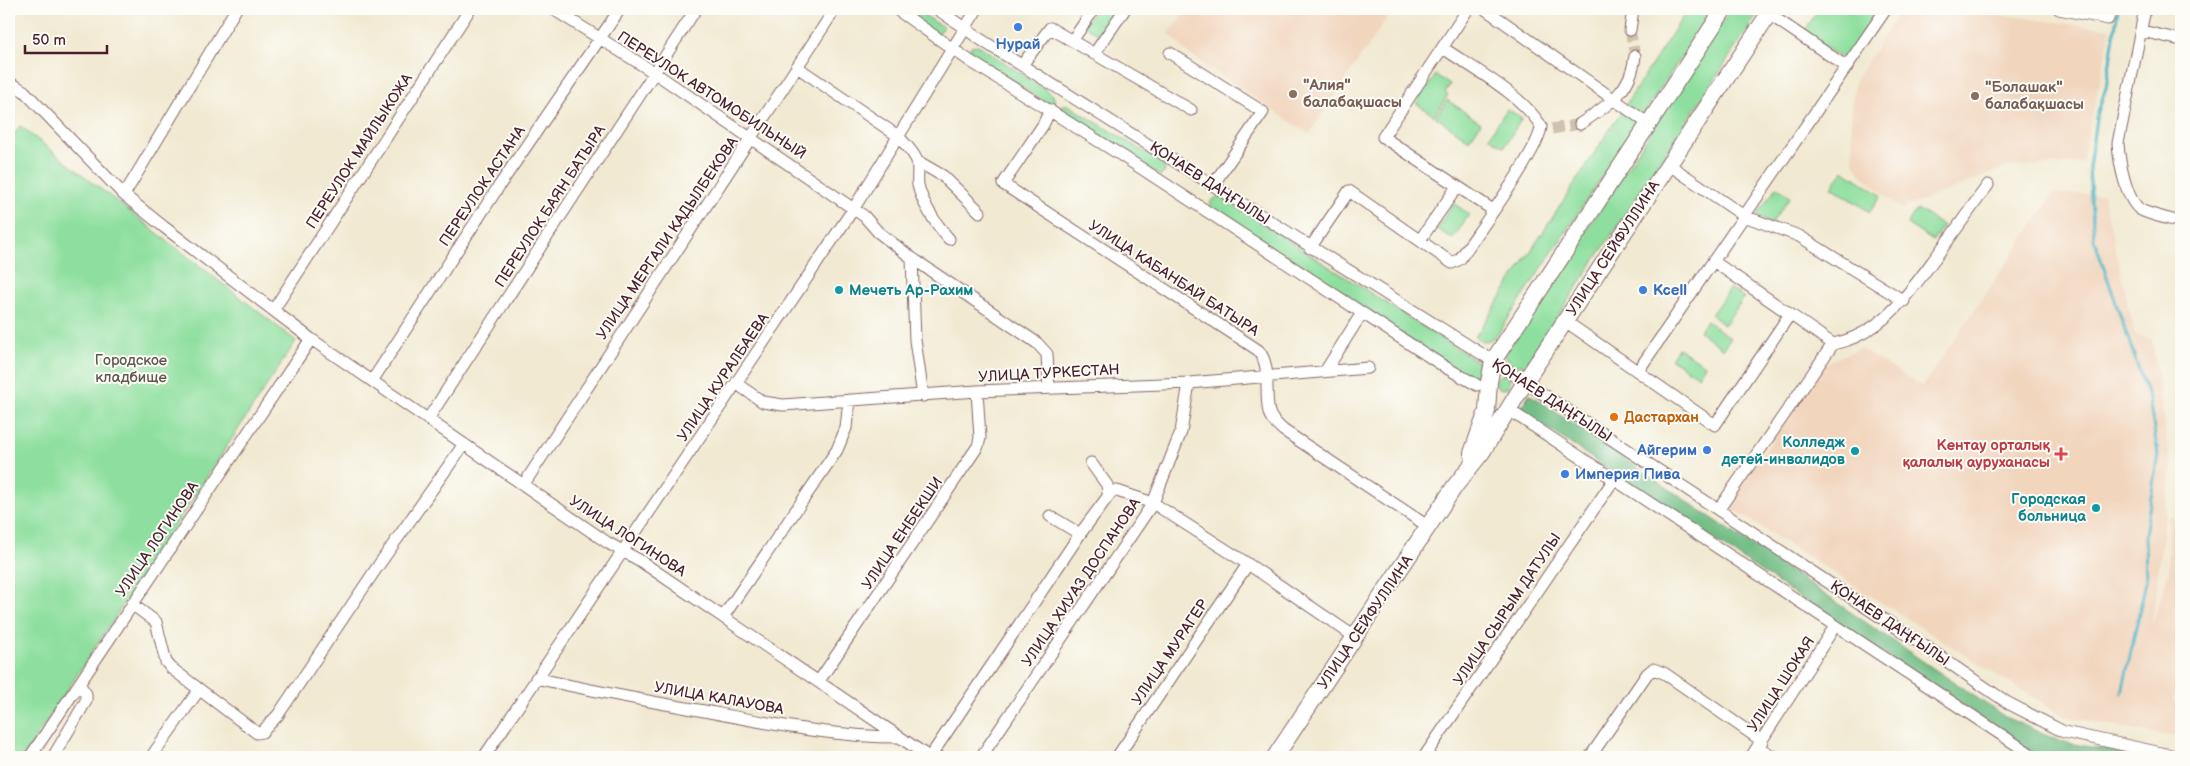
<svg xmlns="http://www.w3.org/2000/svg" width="2190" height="766" viewBox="0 0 2190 766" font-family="'Balsamiq Sans',sans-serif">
	<rect width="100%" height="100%" fill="#fdfcf7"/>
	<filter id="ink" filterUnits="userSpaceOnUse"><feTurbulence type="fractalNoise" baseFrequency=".02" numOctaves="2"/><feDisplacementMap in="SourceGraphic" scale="10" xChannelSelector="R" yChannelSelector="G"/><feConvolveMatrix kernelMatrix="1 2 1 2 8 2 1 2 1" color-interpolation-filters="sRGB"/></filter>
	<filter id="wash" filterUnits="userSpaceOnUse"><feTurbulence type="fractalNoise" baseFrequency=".0096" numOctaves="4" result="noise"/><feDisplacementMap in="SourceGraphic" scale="20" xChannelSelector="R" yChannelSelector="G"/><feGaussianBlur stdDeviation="1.12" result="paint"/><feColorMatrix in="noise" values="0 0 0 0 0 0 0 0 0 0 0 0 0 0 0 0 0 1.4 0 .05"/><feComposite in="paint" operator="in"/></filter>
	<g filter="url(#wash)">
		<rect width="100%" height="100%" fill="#f1e9d1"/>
		<path fill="#f1d5bd" d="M 1186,9 L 1393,9 L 1309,134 L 1189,54 L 1169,34 Z
			M 1901,9 L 1954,9 L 2111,29 L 2082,163 L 2007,167 L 1901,209 L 1860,174 L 1853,160 L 1851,112 L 1855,81 Z
			M 2054,194 L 2103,194 L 2135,335 L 2152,339 L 2171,468 L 2152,624 L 2169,572 L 2168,516 L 2181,518 L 2181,686 L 2173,699 L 2181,704 L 2181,728 L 2176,737 L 2063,716 L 1727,506 L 1826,363 L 1860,348 L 1922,387 Z"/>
		<path fill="#8edf9f" stroke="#6c7f65" d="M 894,9 L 915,9 L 943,27 L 937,36 Z
			M 1095,9 L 1114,9 L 1120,13 L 1103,38 L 1084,25 Z
			M 1688,9 L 1713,9 L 1502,328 C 1497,335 1493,340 1484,342 L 1475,337 Z
			M 1731,9 L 1761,9 L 1528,361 L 1523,366 L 1512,365 L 1505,355 Z
			M 1819,9 L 1879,9 L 1845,60 L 1803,33 Z
			M 978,45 L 1053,95 L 1055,103 L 1052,106 L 969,54 L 971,46 Z
			M 1436,75 L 1450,85 L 1445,92 L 1448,95 L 1434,116 L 1416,103 Z
			M 1447,100 L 1481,123 L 1469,140 L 1436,117 Z
			M 1062,105 L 1068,105 L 1164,164 L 1165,172 L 1160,176 L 1059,110 Z
			M 1507,109 L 1522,118 L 1504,147 L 1489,137 Z
			M 20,126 L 296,341 L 23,757 L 9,757 L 9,142 Z
			M 1843,170 L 1881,195 L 1870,212 L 1832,187 Z
			M 1777,187 L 1790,197 L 1771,224 L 1757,214 Z
			M 1219,196 L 1478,362 L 1481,366 L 1480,375 L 1475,378 L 1468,378 L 1209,208 L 1211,201 Z
			M 1453,203 L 1469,214 L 1453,239 L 1437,229 Z
			M 1917,209 L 1943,226 L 1933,241 L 1907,224 Z
			M 1730,288 L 1744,298 L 1724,325 L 1711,315 Z
			M 1707,321 L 1730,338 L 1723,349 L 1699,331 Z
			M 1678,348 L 1705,365 L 1698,376 L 1671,359 Z
			M1496 382a7 7 0 1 1 14 0a7 7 0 1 1-14 0Z"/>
		<path fill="#72be86" stroke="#5e6e58" d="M 1529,394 L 2005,717 L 2059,741 L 2142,757 L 2038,757 L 1520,410 Z"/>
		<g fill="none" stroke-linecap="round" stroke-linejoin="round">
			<path stroke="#48b3c6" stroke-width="3" d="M 2118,9 L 2106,88 L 2096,118 L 2089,168 L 2094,239 L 2149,399 L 2158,454 L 2145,535 L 2146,581 L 2122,693"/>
		</g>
	</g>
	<g filter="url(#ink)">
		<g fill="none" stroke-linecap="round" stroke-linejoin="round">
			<path stroke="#d0c1b0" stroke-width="11" stroke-dasharray="11 5.5" stroke-linecap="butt" d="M 1630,30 L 1635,56
				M 1552,129 L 1580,124"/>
			<g stroke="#846665" stroke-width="13">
				<path id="minor" d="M 553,9 L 655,73 L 864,216 L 878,232 L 912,258 L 1037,343 L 1047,354 L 1049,388
					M 896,9 L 970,61 L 1124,157 L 1445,367 L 1477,385
					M 937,9 L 983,41 L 1493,361 L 1920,643 L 2008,703 L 2064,732 L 2180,757
					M 1468,9 L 1383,137 L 1493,210
					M 1485,9 L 1649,124
					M 2059,9 L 2108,19 L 2110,9
					M 2145,9 L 2118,143 C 2119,160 2126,204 2143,211 C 2155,216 2169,219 2181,222
					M 1769,14 L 1847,67
					M 1630,30 L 1633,9
					M 2142,31 L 2181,40
					M 1072,41 L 1094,9
					M 1170,53 L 1263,112 L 1213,185
					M 1094,54 L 1125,9
					M 1022,65 L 1050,28 L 1191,110
					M 797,67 L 898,136 C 904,143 914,152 917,161 C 919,168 917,177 918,185 C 923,206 936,224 949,239
					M 9,82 L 24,91 L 124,195 L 164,227 L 311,339 L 608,543 L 639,560 L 929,757
					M 1050,110 L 1043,125 L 1003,184 L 1258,350 C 1272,365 1264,393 1269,412 C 1270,419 1278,425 1283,430 L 1429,527
					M 1580,124 C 1608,105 1631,92 1635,56
					M 917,161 L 943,176 L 980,212
					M 1668,164 L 1744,216 L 1799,236 L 1904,301
					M 124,195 L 236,9
					M 1420,240 L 1457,187
					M 1310,248 L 1349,191 L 1452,263 L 1460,259 C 1476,235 1541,148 1541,126 C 1522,95 1474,69 1443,48
					M 912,258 L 915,340 L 923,396
					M 1713,261 L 1833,344
					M 274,309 L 470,9
					M 1565,321 L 1715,425 L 1790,314
					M 1326,370 L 1362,313
					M 1638,371 L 1886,9
					M 372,381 L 499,186 L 620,9
					M 737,384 L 763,402 L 783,405 L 977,391 L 1189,383 L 1368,368
					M 1509,410 L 2035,757
					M 428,419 L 696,9
					M 1091,463 L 1107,485 L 1108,493
					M 524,484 L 835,9
					M 1719,509 L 1833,344 C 1883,334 1910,292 1938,254 C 1955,231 1971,208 1988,185
					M 1050,516 L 1080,534
					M 132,604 L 156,622 L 166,662 L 171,668 L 257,733 L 262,732 L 278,715 L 378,566 L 464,444
					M 723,617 L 837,450 L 846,428 L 849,400
					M 536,678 C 591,691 647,701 704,711 C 767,723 834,737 899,737
					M 819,681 L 978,446 L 980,438 L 977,391
					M 1758,747 L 1774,757
					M 30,757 L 311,339
					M 53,757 L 86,701 L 86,694 L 79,684
					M 151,757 L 199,690
					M 484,757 L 854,208 L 977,9
					M 930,757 L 1080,534 L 1112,491 L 1117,491 L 1153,503 L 1248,564 L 1355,637
					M 981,757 L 1153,503 L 1181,432 L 1189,383
					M 1117,757 L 1248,564
					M 1424,757 L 1615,478
					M 1590,757 L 1647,674 L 1653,669 L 1664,673 L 1762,741
					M 1751,757 L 1835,626"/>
			</g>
			<g stroke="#846665" stroke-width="18">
				<path id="secondary" d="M 1472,453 L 1487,411 L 1489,382 L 1493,361 L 1724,9
					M 1275,757 L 1455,486 L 1482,452 L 1530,374 L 1772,9"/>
			</g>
			<use href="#minor" stroke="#fff" stroke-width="11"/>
			<use href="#secondary" stroke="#fff" stroke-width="16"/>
		</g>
	</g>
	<g fill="#3f7fe0" stroke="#fdfcf7" stroke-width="2">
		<circle cx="1018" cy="27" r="5"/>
		<circle cx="1643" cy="290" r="5"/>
		<circle cx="1707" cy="450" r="5"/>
		<circle cx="1565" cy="474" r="5"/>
	</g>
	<g fill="#8d6e63" stroke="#fdfcf7" stroke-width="2">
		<circle cx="1293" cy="94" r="5"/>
		<circle cx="1975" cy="96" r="5"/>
	</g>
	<g fill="#0f9aa8" stroke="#fdfcf7" stroke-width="2">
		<circle cx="839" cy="290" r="5"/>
		<circle cx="1855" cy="451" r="5"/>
		<circle cx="2096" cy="508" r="5"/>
	</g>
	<circle fill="#e8710a" stroke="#fdfcf7" stroke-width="2" cx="1614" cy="417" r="5"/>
	<path fill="#e0444e" stroke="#fdfcf7" stroke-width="2" d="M2058.5 446.5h5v5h5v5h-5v5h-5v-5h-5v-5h5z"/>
	<g text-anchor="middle" stroke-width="4" stroke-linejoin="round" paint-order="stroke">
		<g font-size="15" font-weight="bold" fill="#366cbe" stroke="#fdfcf7" text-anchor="start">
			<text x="1018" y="49" text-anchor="middle">Нурай</text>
			<text x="1653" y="295">Kcell</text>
			<text x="1697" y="455" text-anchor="end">Айгерим</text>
			<text x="1575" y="479">Империя Пива</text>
		</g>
		<g font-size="15" font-weight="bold" fill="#785e54" stroke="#fdfcf7" text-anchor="start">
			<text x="1303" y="90">"Алия"<tspan x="1303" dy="17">балабақшасы</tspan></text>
			<text x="1985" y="92">"Болашак"<tspan x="1985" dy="17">балабақшасы</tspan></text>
		</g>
		<g font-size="15" fill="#4a1f2b" stroke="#fdfcf7">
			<text transform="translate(712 95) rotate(33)" y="5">ПЕРЕУЛОК АВТОМОБИЛЬНЫЙ</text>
			<text transform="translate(359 151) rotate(-57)" y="5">ПЕРЕУЛОК МАЙЛЫКОЖА</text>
			<text transform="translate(1210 183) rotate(33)" y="5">ҚОНАЕВ ДАҢҒЫЛЫ</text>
			<text transform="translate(482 186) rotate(-56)" y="5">ПЕРЕУЛОК АСТАНА</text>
			<text transform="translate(550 206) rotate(-57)" y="5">ПЕРЕУЛОК БАЯН БАТЫРА</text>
			<text transform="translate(667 238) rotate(-56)" y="5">УЛИЦА МЕРГАЛИ КАДЫЛБЕКОВА</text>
			<text transform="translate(1613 248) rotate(-57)" y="5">УЛИЦА СЕЙФУЛЛИНА</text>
			<text transform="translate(1174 278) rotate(33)" y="5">УЛИЦА КАБАНБАЙ БАТЫРА</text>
			<text transform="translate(1049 373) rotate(-3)" y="5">УЛИЦА ТУРКЕСТАН</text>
			<text transform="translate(723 377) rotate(-56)" y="5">УЛИЦА КУРАЛБАЕВА</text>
			<text transform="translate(1552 400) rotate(33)" y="5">ҚОНАЕВ ДАҢҒЫЛЫ</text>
			<text transform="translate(902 533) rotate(-56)" y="5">УЛИЦА ЕНБЕКШИ</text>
			<text transform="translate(628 536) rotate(33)" y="5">УЛИЦА ЛОГИНОВА</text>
			<text transform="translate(157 539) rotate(-56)" y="5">УЛИЦА ЛОГИНОВА</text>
			<text transform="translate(1081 582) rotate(-56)" y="5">УЛИЦА ХИУАЗ ДОСПАНОВА</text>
			<text transform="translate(1507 609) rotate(-56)" y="5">УЛИЦА СЫРЫМ ДАТУЛЫ</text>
			<text transform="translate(1365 622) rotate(-56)" y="5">УЛИЦА СЕЙФУЛЛИНА</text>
			<text transform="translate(1890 623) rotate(34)" y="5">ҚОНАЕВ ДАҢҒЫЛЫ</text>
			<text transform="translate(1170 652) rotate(-56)" y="5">УЛИЦА МУРАГЕР</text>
			<text transform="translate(1781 684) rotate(-57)" y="5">УЛИЦА ШОКАЯ</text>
			<text transform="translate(719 698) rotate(10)" y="5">УЛИЦА КАЛАУОВА</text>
		</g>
		<g font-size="15" font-weight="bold" fill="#0d838f" stroke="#fdfcf7" text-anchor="end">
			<text x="849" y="295" text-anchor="start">Мечеть Ар-Рахим</text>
			<text x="1845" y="447">Колледж<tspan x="1845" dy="17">детей-инвалидов</tspan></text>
			<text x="2086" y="504">Городская<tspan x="2086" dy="17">больница</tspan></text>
		</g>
		<g font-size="15" fill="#5e594e" stroke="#fdfcf7">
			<text x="131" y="365">Городское<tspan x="131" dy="17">кладбище</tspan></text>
		</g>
		<g font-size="15" font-weight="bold" fill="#c56008" stroke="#fdfcf7" text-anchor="start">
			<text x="1624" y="422">Дастархан</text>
		</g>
		<g font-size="15" font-weight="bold" fill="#be3a42" stroke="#fdfcf7" text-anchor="end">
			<text x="2050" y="450">Кентау орталық<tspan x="2050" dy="17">қалалық ауруханасы</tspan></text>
		</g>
	</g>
	<rect width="2190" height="766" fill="none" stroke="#fdfcf7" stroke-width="30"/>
	<path d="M25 45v8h82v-8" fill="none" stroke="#4a1f2b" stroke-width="2.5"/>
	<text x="32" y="45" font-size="15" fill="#4a1f2b" stroke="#fdfcf7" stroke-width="4" paint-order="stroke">50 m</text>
</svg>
